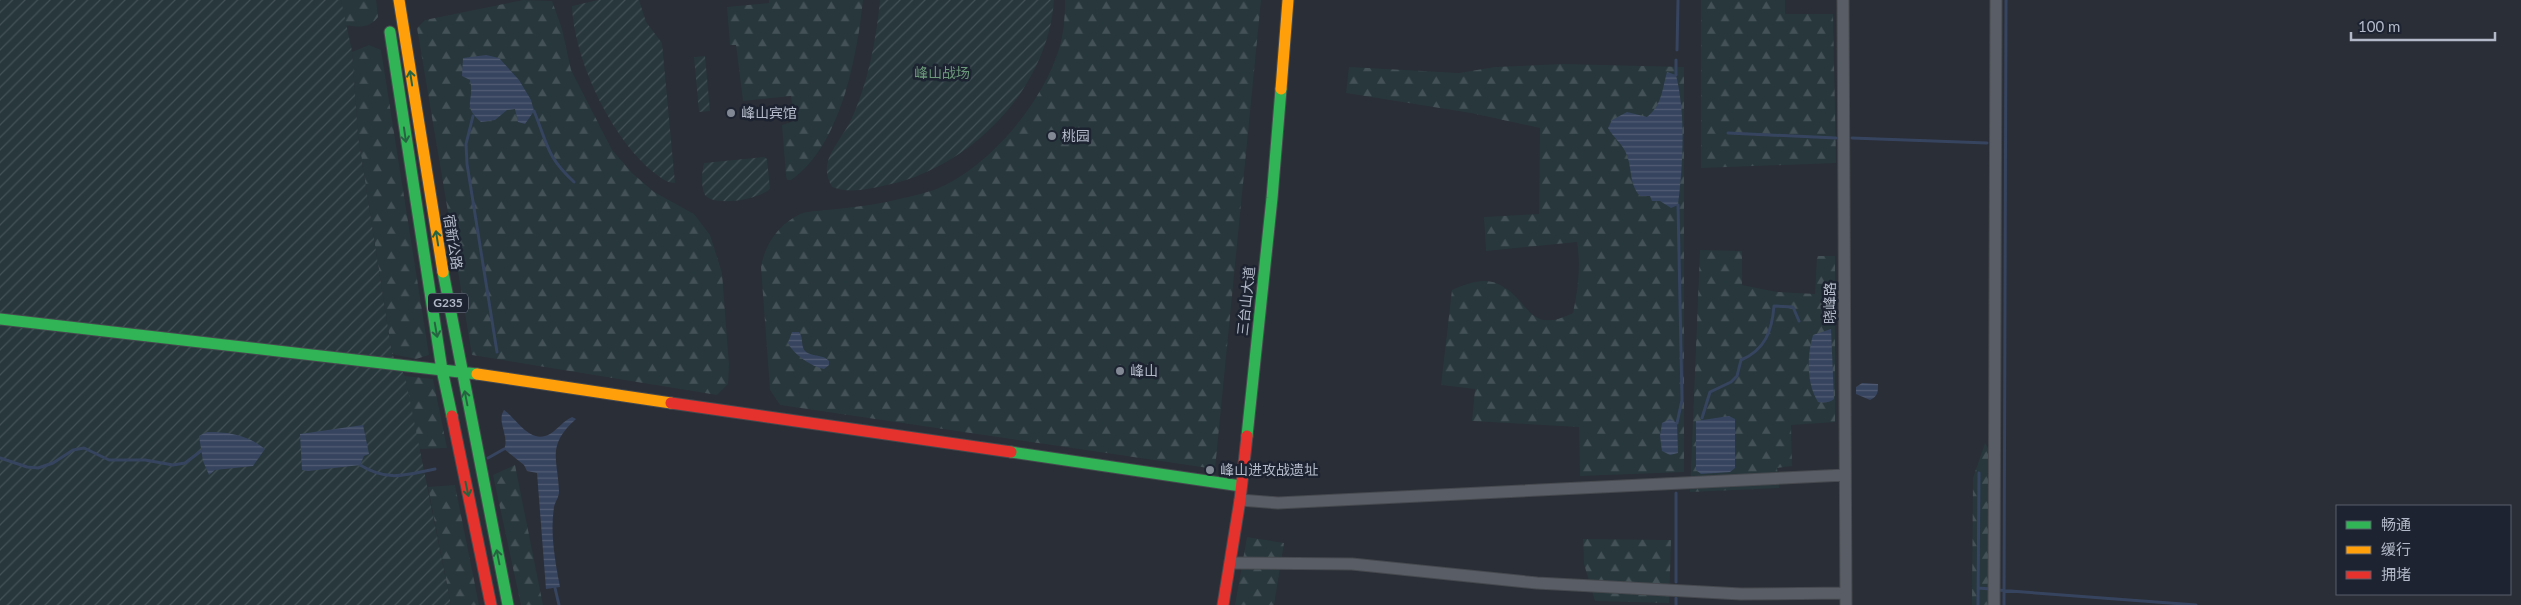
<svg xmlns="http://www.w3.org/2000/svg" width="2521" height="605" viewBox="0 0 2521 605" font-family="Lato,'Noto Sans SC',sans-serif">
	<defs>
		<pattern id="forest-firs" width="22" height="20" patternUnits="userSpaceOnUse" patternTransform="scale(1.25)"><rect width="22" height="20" fill="#27373c"/><path d="M5 1l3.5 6h-7zM16 11l3.5 6h-7z" fill="#445257"/></pattern>
		<pattern id="garden-furrows" width="10" height="10" patternUnits="userSpaceOnUse" patternTransform="scale(1.25)"><rect width="10" height="10" fill="#27373c"/><path d="M-1 1l2-2M0 10L10 0M9 11l2-2" fill="none" stroke="#445257"/></pattern>
		<pattern id="water-rules" width="6" height="5" patternUnits="userSpaceOnUse" patternTransform="scale(1.25)"><rect width="6" height="5" fill="#37445f"/><path d="M0 2.5h6" fill="none" stroke="#525d74"/></pattern>
	</defs>
	<rect width="100%" height="100%" fill="#2a2e36"/>
	<path fill="url(#forest-firs)" d="M 341,0 L 376,0 L 378,17 C 369,29 358,27 344,25 Z
		M 523,0 L 552,1 L 562,29 L 571,70 L 612,150 L 632,173 L 654,192 L 694,214 L 710,235 L 722,273 L 729,365 L 728,384 L 717,395 L 472,355 L 417,28 L 425,20 Z
		M 769,0 L 863,0 C 857,56 841,146 791,180 L 787,180 L 786,176 L 782,125 L 794,121 L 791,96 L 743,101 L 736,45 L 730,45 L 727,7 L 769,3 Z
		M 1065,0 L 1261,0 L 1215,469 L 780,405 L 770,390 L 761,267 C 765,244 778,225 800,214 C 807,211 818,211 826,210 C 846,208 866,206 886,202 C 902,198 918,195 934,190 C 988,169 1042,104 1059,49 C 1064,33 1065,16 1065,0 Z
		M 1701,0 L 1785,0 L 1785,14 L 1833,14 L 1836,163 L 1701,168 Z
		M 369,45 L 381,50 L 429,355 L 416,359 L 392,354 L 358,136 L 352,52 Z
		M 1563,64 L 1684,67 L 1684,472 L 1580,476 L 1579,427 L 1472,421 L 1475,389 L 1441,385 L 1452,290 C 1466,284 1483,277 1498,284 C 1531,299 1526,336 1573,313 C 1578,289 1581,266 1577,242 L 1486,251 L 1484,217 L 1539,214 L 1540,128 L 1471,113 L 1346,93 L 1349,67 L 1459,73 L 1495,67 Z
		M 1700,250 L 1742,251 L 1742,285 L 1777,292 L 1815,294 L 1817,256 L 1835,256 L 1835,422 L 1791,425 L 1792,466 L 1777,468 L 1779,488 L 1690,492 Z
		M 405,376 L 433,379 L 447,448 L 418,449 Z
		M 1985,443 L 1989,450 L 1988,605 L 1972,605 L 1973,478 Z
		M 515,465 L 543,605 L 521,605 L 493,475 Z
		M 455,485 L 479,605 L 451,605 L 428,487 Z
		M 1247,537 L 1284,543 L 1274,605 L 1235,605 Z
		M 1583,539 L 1671,540 L 1669,603 L 1595,601 L 1584,564 Z"/>
	<path fill="url(#garden-furrows)" d="M 0,0 L 341,0 L 352,51 L 358,136 L 392,354 L 405,376 L 451,605 L 0,605 Z
		M 598,0 L 639,0 L 646,22 L 662,43 L 675,183 C 666,183 660,177 652,171 C 611,137 574,60 572,6 Z
		M 880,0 L 1054,0 C 1048,88 972,167 887,185 C 868,189 850,194 832,187 C 828,180 826,173 827,165 C 830,149 844,135 851,120 C 868,83 876,41 880,0 Z
		M 705,56 L 710,111 L 699,112 L 694,57 Z
		M 764,157 L 767,159 L 770,189 C 759,199 719,206 707,197 C 700,192 702,170 704,163 Z"/>
	<path fill="url(#water-rules)" d="M 486,55 L 499,58 L 519,80 L 531,100 L 534,111 L 525,124 L 518,122 L 515,109 L 507,110 L 495,120 L 481,122 C 461,105 475,102 470,80 L 462,76 L 463,58 Z
		M 1667,72 L 1676,75 C 1686,116 1683,164 1678,205 L 1671,208 L 1660,201 L 1652,201 L 1650,196 L 1640,196 C 1628,183 1633,166 1625,151 C 1621,143 1613,137 1608,128 L 1612,120 L 1627,112 L 1647,117 C 1662,105 1662,90 1667,72 Z
		M 1831,329 L 1834,399 C 1829,403 1824,403 1818,402 C 1806,383 1807,355 1813,335 Z
		M 792,332 L 799,332 C 804,338 800,347 806,352 C 813,357 823,354 829,361 L 829,365 L 824,369 C 812,367 793,354 788,343 Z
		M 1862,383 L 1878,384 C 1878,392 1878,396 1870,400 L 1856,394 L 1856,387 Z
		M 504,410 C 517,419 530,445 550,434 C 558,429 563,421 572,417 L 576,419 C 546,446 558,459 559,492 C 559,497 555,502 554,507 C 550,533 555,561 560,587 L 546,589 L 537,473 L 527,471 L 524,465 L 504,449 C 510,436 496,422 504,410 Z
		M 1729,416 L 1735,419 L 1735,468 L 1730,472 L 1701,474 L 1696,470 L 1696,421 Z
		M 1670,419 L 1677,423 L 1678,453 L 1670,455 L 1662,451 L 1660,436 L 1662,423 Z
		M 363,425 L 369,454 L 364,456 L 360,465 L 308,471 L 302,470 L 300,434 Z
		M 207,432 C 230,432 247,435 265,449 L 253,466 L 215,470 L 209,475 L 203,461 L 199,436 Z"/>
	<g fill="none" stroke-linecap="round" stroke-linejoin="round">
		<path stroke="#37445f" stroke-width="3" d="M 1677,50 L 1678,0
			M 1676,75 L 1676,60
			M 534,111 C 548,145 546,156 574,182
			M 473,116 L 466,144 L 467,164 L 497,352
			M 1728,133 L 1836,138
			M 1852,138 L 1987,143
			M 1702,418 L 1710,392 L 1731,382 L 1737,376 L 1741,360 C 1765,350 1772,331 1774,306 L 1793,307 L 1799,321
			M 1677,423 L 1682,400 L 1678,205
			M 0,458 L 27,467 L 38,468 L 53,463 L 73,450 L 84,448 L 109,460 L 145,460 L 173,465 L 185,463 L 201,451
			M 488,458 L 504,449
			M 360,465 C 388,482 405,475 435,469
			M 1676,582 L 1676,493
			M 555,588 L 559,605
			M 1978,588 L 1991,589
			M 1997,590 L 2196,605
			M 1676,605 L 1676,598
			M 1978,605 L 1979,473
			M 2004,605 L 2006,0"/>
		<g stroke="#46494f" stroke-width="13">
			<path id="street" d="M 1843,0 L 1846,605
				M 1240,500 L 1278,503 L 1845,475
				M 1231,563 L 1352,564 L 1537,583 L 1741,594 L 1846,593
				M 1994,605 L 1996,0"/>
		</g>
		<g stroke="#46494f" stroke-width="13">
			<path id="fast" d="M 390,32 L 442,370 L 452,416
				M 443,272 L 508,605
				M 0,319 L 477,374
				M 1247,436 L 1272,198 L 1281,89
				M 1011,452 L 1241,486"/>
		</g>
		<g stroke="#46494f" stroke-width="13">
			<path id="slow" d="M 399,0 L 443,272
				M 1281,89 L 1288,0
				M 477,374 L 671,403"/>
		</g>
		<g stroke="#46494f" stroke-width="13">
			<path id="jam" d="M 671,403 L 1011,452
				M 452,416 L 491,605
				M 1223,605 L 1240,500 L 1247,436"/>
		</g>
		<use href="#street" stroke="#595d65" stroke-width="11"/>
		<use href="#fast" stroke="#30b455" stroke-width="11"/>
		<use href="#slow" stroke="#ff9f0a" stroke-width="11"/>
		<use href="#jam" stroke="#e5322d" stroke-width="11"/>
	</g>
	<defs><path id="oneway-shaft" d="M-6 0H5M1.5-3L5.5 0L1.5 3" fill="none" stroke-width="1.6" stroke-linecap="round" stroke-linejoin="round" transform="scale(1.25)"/></defs>
	<g stroke="#266441">
		<use href="#oneway-shaft" transform="translate(411 78) rotate(-99)"/>
		<use href="#oneway-shaft" transform="translate(405 135) rotate(82)"/>
		<use href="#oneway-shaft" transform="translate(437 238) rotate(-99)"/>
		<use href="#oneway-shaft" transform="translate(436 330) rotate(80)"/>
		<use href="#oneway-shaft" transform="translate(466 398) rotate(-101)"/>
		<use href="#oneway-shaft" transform="translate(467 489) rotate(78)"/>
		<use href="#oneway-shaft" transform="translate(498 557) rotate(-101)"/>
	</g>
	<g fill="#838895" stroke="#1d2331" stroke-width="2">
		<circle cx="731" cy="113" r="5"/>
		<circle cx="1052" cy="136" r="5"/>
		<circle cx="1120" cy="371" r="5"/>
		<circle cx="1210" cy="470" r="5"/>
	</g>
	<g text-anchor="middle" stroke-width="5" stroke-linejoin="round" paint-order="stroke">
		<rect fill="#1d2331" stroke="#868c9b" stroke-width="1" x="428" y="293.5" width="40" height="19" rx="4"/>
		<g font-size="12" font-weight="bold" fill="#b3b9c8">
			<text x="448" y="307">G235</text>
		</g>
		<g font-size="14" fill="#6b9879" stroke="#1d2331">
			<text x="942" y="78">峰山战场</text>
		</g>
		<g font-size="14" fill="#b3b9c8" stroke="#1d2331" text-anchor="start">
			<text x="741" y="118">峰山宾馆</text>
			<text x="1062" y="141">桃园</text>
			<text x="1130" y="376">峰山</text>
			<text x="1220" y="475">峰山进攻战遗址</text>
		</g>
		<g font-size="14" fill="#b3b9c8" stroke="#1d2331">
			<text transform="translate(453 242) rotate(81)" y="5">宿新公路</text>
			<text transform="translate(1246 301) rotate(-84)" y="5">三台山大道</text>
			<text transform="translate(1830 303) rotate(-90)" y="5">晓峰路</text>
		</g>
	</g>
	<rect x="2336" y="505" width="175" height="90" fill="#1d2331" stroke="#595f6d"/>
	<rect x="2346" y="521" width="25" height="8" fill="#30b455" stroke="#595f6d"/>
	<text x="2381" y="530" font-size="15" fill="#b3b9c8">畅通</text>
	<rect x="2346" y="546" width="25" height="8" fill="#ff9f0a" stroke="#595f6d"/>
	<text x="2381" y="555" font-size="15" fill="#b3b9c8">缓行</text>
	<rect x="2346" y="571" width="25" height="8" fill="#e5322d" stroke="#595f6d"/>
	<text x="2381" y="580" font-size="15" fill="#b3b9c8">拥堵</text>
	<path d="M2351 32v8h144v-8" fill="none" stroke="#b3b9c8" stroke-width="2.5"/>
	<text x="2358" y="32" font-size="15" fill="#b3b9c8" stroke="#1d2331" stroke-width="4" paint-order="stroke">100 m</text>
</svg>
